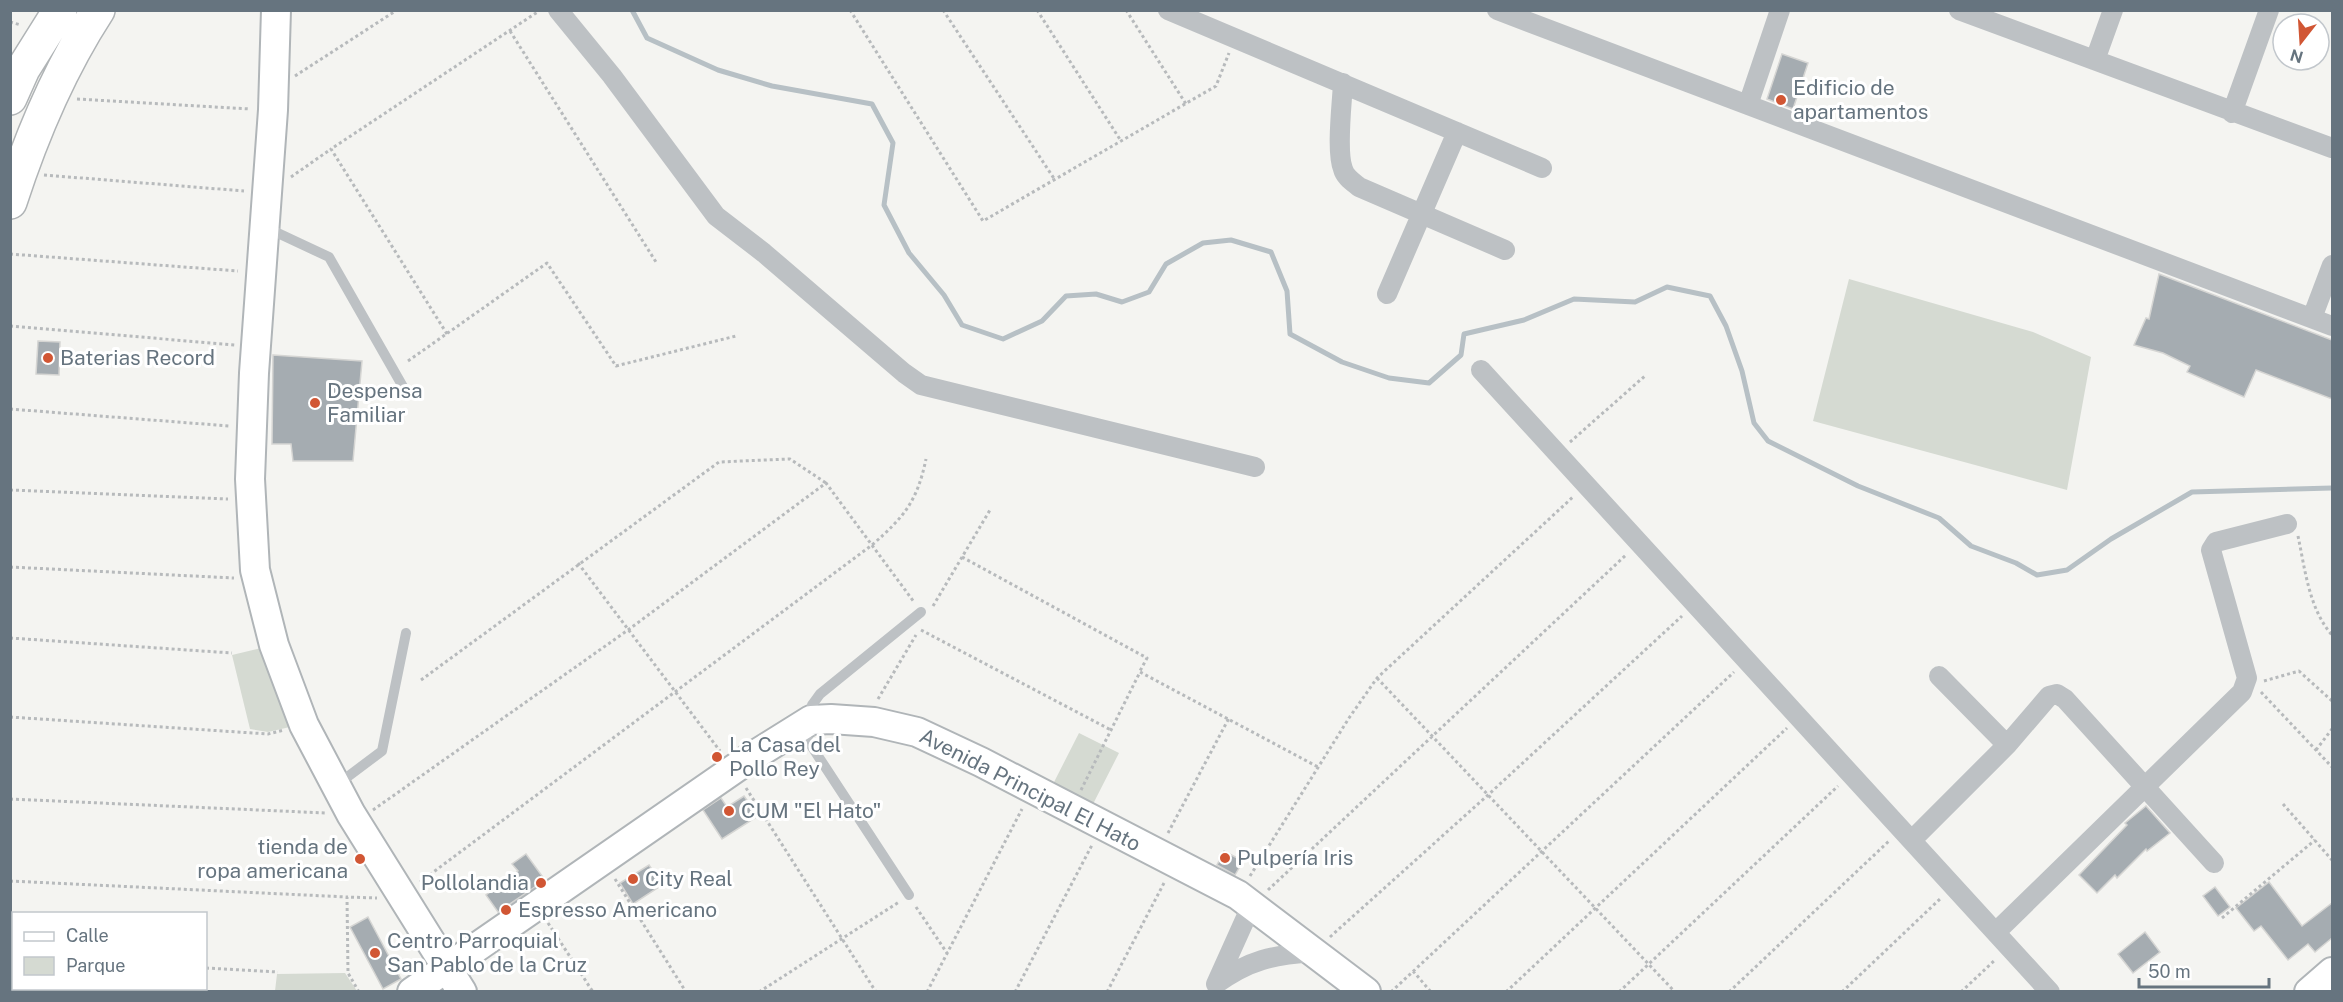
<svg xmlns="http://www.w3.org/2000/svg" width="2343" height="1002" viewBox="0 0 2343 1002" font-family="'Public Sans',sans-serif">
	<rect width="100%" height="100%" fill="#f4f4f1"/>
	<path fill="#d5dad2" d="M 1849,279 L 2033,332 L 2091,357 L 2067,490 L 1813,421 Z
		M 274,645 L 303,724 L 268,732 L 250,729 L 232,655 Z
		M 1079,733 L 1119,753 L 1091,808 L 1051,788 Z
		M 345,973 L 357,991 L 275,991 L 277,974 Z"/>
	<g fill="none" stroke-linecap="round" stroke-linejoin="round">
		<path stroke="#b7c0c5" stroke-width="5" d="M 632,10 L 647,38 L 718,70 L 772,86 L 872,104 L 893,143 L 884,205 L 909,253 L 944,295 L 962,325 L 1003,339 L 1042,321 L 1066,296 L 1096,294 L 1122,302 L 1149,292 L 1166,264 L 1203,243 L 1231,240 L 1271,252 L 1287,291 L 1290,334 L 1342,362 L 1389,378 L 1429,383 L 1461,355 L 1464,334 L 1524,320 L 1574,299 L 1635,302 L 1667,287 L 1710,296 L 1726,326 L 1742,371 L 1754,423 L 1768,441 L 1858,486 L 1939,518 L 1971,546 L 2016,563 L 2037,575 L 2067,570 L 2111,539 L 2192,492 L 2332,488"/>
	</g>
	<path fill="#a5acb1" stroke="#d5d5d3" stroke-width="1.5" d="M 1782,54 L 1808,63 L 1793,109 L 1767,99 Z
		M 2159,274 L 2332,340 L 2332,399 L 2256,370 L 2244,397 L 2187,372 L 2190,366 L 2163,353 L 2134,345 L 2146,318 L 2149,319 Z
		M 38,341 L 60,342 L 59,375 L 36,374 Z
		M 273,355 L 362,361 L 353,461 L 293,461 L 291,444 L 272,444 Z
		M 744,796 L 758,816 L 722,839 L 703,810 L 721,798 L 727,807 Z
		M 2146,806 L 2170,833 L 2147,851 L 2146,849 L 2117,878 L 2115,875 L 2097,893 L 2079,875 L 2127,825 L 2125,823 Z
		M 1224,851 L 1243,861 L 1235,875 L 1217,865 Z
		M 526,854 L 545,880 L 498,912 L 486,895 L 518,871 L 512,864 Z
		M 649,865 L 662,885 L 633,904 L 620,883 Z
		M 2269,882 L 2302,926 L 2332,903 L 2332,938 L 2315,952 L 2308,944 L 2288,960 L 2261,926 L 2254,931 L 2236,908 Z
		M 2215,887 L 2230,907 L 2218,916 L 2203,896 Z
		M 368,917 L 401,979 L 383,989 L 350,927 Z
		M 2145,932 L 2160,952 L 2133,973 L 2118,954 Z"/>
	<g fill="none" stroke-linecap="round" stroke-linejoin="round">
		<g stroke="#b0b5b8" stroke-width="32">
			<path id="secondary" d="M 276,10 L 273,110 L 254,373 L 250,479 L 255,570 L 274,645 L 304,725 L 351,814 L 462,992
				M 412,992 L 750,758 L 811,720 L 831,719 L 874,722 L 917,732 L 981,762 L 1238,895 L 1366,992
				M 2309,992 L 2332,972"/>
		</g>
		<g stroke="#b0b4b6" stroke-width="36">
			<path id="highway" d="M 10,98 L 23,69 L 60,10
				M 10,202 C 32,134 59,70 98,10"/>
		</g>
		<path stroke="#b7babc" stroke-width="3" stroke-dasharray="3 3" stroke-linecap="butt" d="M 850,10 L 983,221 L 1216,86 L 1229,53
			M 943,10 L 1055,180
			M 1037,10 L 1121,141
			M 1126,10 L 1186,104
			M 10,22 L 21,25
			M 510,31 L 656,262
			M 295,76 L 397,10
			M 77,99 L 250,109
			M 44,175 L 244,191
			M 291,177 L 331,149
			M 10,254 L 238,271
			M 10,326 L 235,345
			M 447,334 L 331,149 L 539,11
			M 408,361 L 547,263 L 616,366 L 736,336
			M 10,409 L 229,426
			M 1570,442 L 1646,375
			M 10,490 L 228,499
			M 2298,536 C 2305,569 2309,609 2332,635
			M 962,557 L 1147,658 L 1140,671
			M 578,563 L 720,751
			M 10,567 L 234,578
			M 933,606 L 990,510
			M 921,630 L 1111,730
			M 10,638 L 232,653
			M 1377,678 L 1675,992
			M 421,680 L 719,462 L 790,459 L 826,483
			M 2264,681 L 2299,671 L 2332,701
			M 2261,692 L 2332,767
			M 878,699 L 916,635
			M 10,717 L 268,734 L 284,730
			M 2316,750 L 2332,729
			M 746,788 L 876,992
			M 1081,790 L 1140,672 L 1318,767
			M 10,799 L 326,813
			M 2283,804 L 2332,860
			M 373,810 L 628,630 L 826,483 L 914,602
			M 1168,833 L 1229,718
			M 1250,876 L 1349,718 L 1377,678 L 1574,496
			M 615,879 L 686,992
			M 10,881 L 347,897
			M 420,882 L 872,545 C 904,517 917,502 926,459
			M 1268,890 L 1627,554
			M 916,907 L 947,953
			M 2222,918 L 2315,840
			M 548,923 L 593,992
			M 1330,937 L 1488,795 L 1682,616
			M 10,957 L 14,957
			M 206,968 L 278,972
			M 1413,971 L 1431,992
			M 359,992 L 348,973 L 347,897 L 377,898
			M 759,992 L 899,902
			M 927,992 L 1022,809
			M 1015,992 L 1092,845
			M 1107,992 L 1164,883
			M 1391,992 L 1734,672
			M 1506,992 L 1787,728
			M 1619,992 L 1838,786
			M 1729,992 L 1889,841
			M 1842,992 L 1941,898
			M 1961,992 L 1995,960"/>
		<path stroke="#bdc1c4" stroke-width="10" d="M 267,228 L 329,257 L 406,392
			M 811,720 L 812,705 L 820,694 L 921,612
			M 799,727 L 909,895
			M 338,784 L 382,751 L 406,633"/>
		<path stroke="#bdc1c4" stroke-width="20" d="M 558,10 L 612,76 L 716,216 L 764,253 L 904,373 L 921,385 L 1255,467
			M 1168,10 L 1542,168
			M 1497,10 L 2332,326
			M 1959,10 L 2332,148
			M 2095,60 L 2113,10
			M 1343,83 C 1342,104 1336,152 1343,169 C 1345,177 1353,182 1359,187 L 1505,250
			M 1748,105 L 1780,10
			M 2232,113 L 2269,10
			M 1387,294 L 1457,132
			M 2312,318 L 2332,265
			M 1481,370 L 2050,992
			M 1939,676 L 2007,745
			M 1912,840 L 2007,745 L 2049,696 L 2057,694 L 2065,699 L 2214,863
			M 1996,932 L 2242,692 L 2247,678 L 2211,550 L 2216,542 L 2287,524
			M 1216,984 C 1249,960 1273,955 1313,952
			M 1216,984 L 1252,904"/>
		<use href="#secondary" stroke="#fff" stroke-width="28"/>
		<use href="#highway" stroke="#fff" stroke-width="33"/>
	</g>
	<g fill="#d15634" stroke="#fff" stroke-width="2">
		<circle cx="1781" cy="100" r="6"/>
		<circle cx="48" cy="358" r="6"/>
		<circle cx="315" cy="403" r="6"/>
		<circle cx="717" cy="757" r="6"/>
		<circle cx="729" cy="811" r="6"/>
		<circle cx="1225" cy="858" r="6"/>
		<circle cx="360" cy="859" r="6"/>
		<circle cx="633" cy="879" r="6"/>
		<circle cx="541" cy="883" r="6"/>
		<circle cx="506" cy="910" r="6"/>
		<circle cx="375" cy="953" r="6"/>
	</g>
	<g text-anchor="middle" stroke-width="6" stroke-linejoin="round" paint-order="stroke">
		<g font-size="21" fill="#66747f" stroke="#fff" text-anchor="start">
			<text x="1793" y="95">Edificio de<tspan x="1793" dy="24">apartamentos</tspan></text>
			<text x="60" y="365">Baterias Record</text>
			<text x="327" y="398">Despensa<tspan x="327" dy="24">Familiar</tspan></text>
			<text x="729" y="752">La Casa del<tspan x="729" dy="24">Pollo Rey</tspan></text>
			<text x="741" y="818">CUM "El Hato"</text>
			<text x="348" y="854" text-anchor="end">tienda de<tspan x="348" dy="24">ropa americana</tspan></text>
			<text x="1237" y="865">Pulpería Iris</text>
			<text x="645" y="886">City Real</text>
			<text x="529" y="890" text-anchor="end">Pollolandia</text>
			<text x="518" y="917">Espresso Americano</text>
			<text x="387" y="948">Centro Parroquial<tspan x="387" dy="24">San Pablo de la Cruz</tspan></text>
		</g>
		<g font-size="21" fill="#66747f" stroke="#fff">
			<text transform="translate(1030 790) rotate(27)" y="7">Avenida Principal El Hato</text>
		</g>
	</g>
	<rect width="2343" height="1002" fill="none" stroke="#66747f" stroke-width="24"/>
	<rect x="12" y="912" width="195" height="78" fill="#ffffff" stroke="#c2c7cc" stroke-width="1.5"/>
	<rect x="24" y="932" width="30" height="9" fill="#ffffff" stroke="#c2c7cc" stroke-width="1.5"/>
	<text x="66" y="942" font-size="18" fill="#66747f">Calle</text>
	<rect x="24" y="957" width="30" height="18" fill="#d5dad2" stroke="#c2c7cc" stroke-width="1.5"/>
	<text x="66" y="972" font-size="18" fill="#66747f">Parque</text>
	<g transform="translate(2301 42) rotate(197)"><circle r="28" fill="#ffffff" stroke="#c2c7cc" stroke-width="1.5"/>
	<path d="M0-4.5L10 22L0 15L-10 22Z" fill="#d15634"/>
	<text y="-9" font-size="16" font-weight="bold" text-anchor="middle" fill="#66747f">N</text>
	</g>
	<path d="M2139 978v9h130v-9" fill="none" stroke="#66747f" stroke-width="3"/>
	<text x="2148" y="978" font-size="18" fill="#66747f" stroke="#ffffff" stroke-width="4.5" paint-order="stroke">50 m</text>
</svg>
